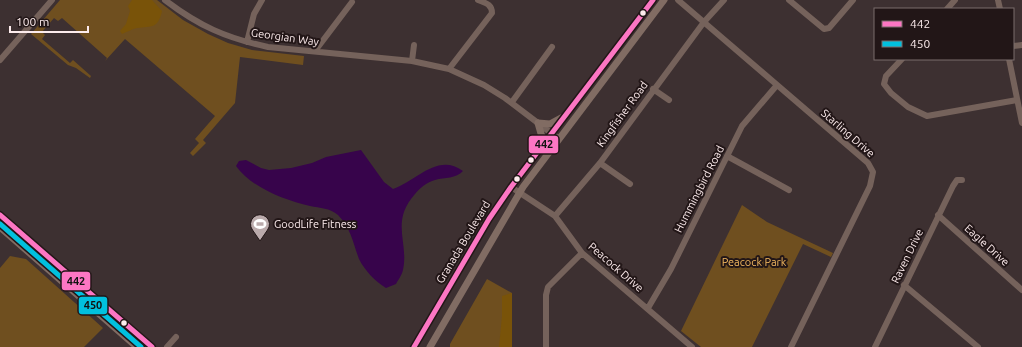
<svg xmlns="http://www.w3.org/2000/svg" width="1022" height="347" viewBox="0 0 1022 347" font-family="Ubuntu,sans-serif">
	<rect width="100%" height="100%" fill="#3d3031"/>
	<path fill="#6f4f1f" d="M 60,0 L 157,0 L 183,20 L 208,34 L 228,43 L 252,50 L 304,56 L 303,65 L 240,57 L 235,103 L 203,140 L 206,143 L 193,156 L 190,153 L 199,143 L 195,139 L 215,116 L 125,39 L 105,61 L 107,58 L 62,18 L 58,21 L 54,18 L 42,32 L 45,35 L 42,39 L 70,63 L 73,60 L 91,76 L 90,78 L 76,68 L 68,65 L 31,34 Z
		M 742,205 L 767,222 L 833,253 L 831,257 L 803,244 L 752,347 L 701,347 L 681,331 Z
		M 10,256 L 26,259 L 103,328 L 84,347 L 0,347 L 0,268 Z
		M 487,279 L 512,293 L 512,347 L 450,347 L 450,344 Z"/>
	<path fill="#795309" d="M 132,0 L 152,0 L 162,11 C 158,29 152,26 137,28 C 132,29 127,32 122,34 L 120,31 L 126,24 L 130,11 L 128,6 Z
		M 512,293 L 512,347 L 499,347 L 502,316 L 502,296 Z"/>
	<path fill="#37044b" d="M 361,150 L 384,182 L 393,189 C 416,181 438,152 463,171 C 456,179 445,177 435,180 C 427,182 420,188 415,194 C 390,222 409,242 403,270 C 402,275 398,280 396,284 L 386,288 C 375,281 365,271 359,259 C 353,243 351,228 338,215 C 330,208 320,208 310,206 C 284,200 252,188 236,166 L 239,161 L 246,160 L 261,168 L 269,170 L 291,168 L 312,163 L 326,157 Z"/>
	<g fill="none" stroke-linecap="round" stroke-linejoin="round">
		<path stroke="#75625b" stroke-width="6" d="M 165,0 C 199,26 226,38 268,47 L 412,61 L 449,69 L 484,85 L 505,98 L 559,139
			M 678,0 L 868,163 L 873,172 L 870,186 L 791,347
			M 789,0 L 824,29 L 829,28 L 853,0
			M 998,0 L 1000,9
			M 947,9 L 955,0
			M 247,42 L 254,14 L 262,0
			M 1013,46 L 1022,45
			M 315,51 L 352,2
			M 902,59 L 886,76 L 884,84 L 891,93 L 908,107 L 927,116 L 1017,100
			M 1009,59 L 1022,123
			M 0,60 L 52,0
			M 412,61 L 414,45
			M 449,69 L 492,13 C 492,4 485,3 478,0
			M 653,89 L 669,100
			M 512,102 L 552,47
			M 727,156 L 789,190
			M 600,163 L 630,184
			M 511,187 L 555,216 L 582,253 L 692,347
			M 938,215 L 1022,290
			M 555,216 L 600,163 L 704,22 L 724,0
			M 904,285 L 978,347
			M 648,308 L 671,269 L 742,126 L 777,85
			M 167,347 L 176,337
			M 546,347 L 546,295 L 548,287 L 582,253
			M 875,347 L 953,186 L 957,180 L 962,180"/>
		<path stroke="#816c63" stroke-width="7" d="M 538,123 L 542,137 L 538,148
			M 538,123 L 550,124 L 561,118
			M 0,215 L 152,347
			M 0,227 L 137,347
			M 414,347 L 489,219 L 511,187 L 653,0
			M 430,347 L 523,187 L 664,0"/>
		<g stroke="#221617" stroke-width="8">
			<path id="bus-1" d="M 0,215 L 152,347
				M 414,347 L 489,219 L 511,187 L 653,0"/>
		</g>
		<g stroke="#221617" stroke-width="8">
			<path id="bus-2" d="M 0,224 L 141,347"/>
		</g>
		<use href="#bus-1" stroke="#fc76c3" stroke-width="5"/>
		<use href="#bus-2" stroke="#01c0de" stroke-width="5"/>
	</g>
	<defs>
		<g id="stadium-pin" transform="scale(1)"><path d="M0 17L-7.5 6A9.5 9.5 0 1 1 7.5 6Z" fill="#baaaab" stroke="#221617"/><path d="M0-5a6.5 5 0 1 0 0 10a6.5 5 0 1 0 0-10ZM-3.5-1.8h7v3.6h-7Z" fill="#fff"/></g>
	</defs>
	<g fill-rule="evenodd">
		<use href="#stadium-pin" x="260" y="224"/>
	</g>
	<g fill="#fdeced" stroke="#221617" stroke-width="1.5">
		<circle cx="643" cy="13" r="3.5"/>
		<circle cx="531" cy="160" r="3.5"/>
		<circle cx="517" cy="179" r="3.5"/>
		<circle cx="124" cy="323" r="3.5"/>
	</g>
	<g text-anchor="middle" stroke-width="4" stroke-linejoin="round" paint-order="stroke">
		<g font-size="11" fill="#fdeced" stroke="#221617">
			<text transform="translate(285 37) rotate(8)" y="4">Georgian Way</text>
			<text transform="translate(622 114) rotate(-54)" y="4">Kingfisher Road</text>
			<text transform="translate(848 133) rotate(41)" y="4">Starling Drive</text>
			<text transform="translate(699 189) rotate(-63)" y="4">Hummingbird Road</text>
			<text transform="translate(463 242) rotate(-59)" y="4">Granada Boulevard</text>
			<text transform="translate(987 245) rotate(42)" y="4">Eagle Drive</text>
			<text transform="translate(907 256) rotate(-64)" y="4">Raven Drive</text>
			<text transform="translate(616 267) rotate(41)" y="4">Peacock Drive</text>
		</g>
		<g font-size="11" fill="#fdeced" stroke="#221617" text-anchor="start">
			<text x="274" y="228">GoodLife Fitness</text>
		</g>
		<g font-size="11" fill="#f5ba60" stroke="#221617">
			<text x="754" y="266">Peacock Park</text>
		</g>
	</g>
	<g stroke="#221617" stroke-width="1.5">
		<rect x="528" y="135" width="31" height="19" rx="4" fill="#fc76c3"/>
		<rect x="61" y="271" width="30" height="20" rx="4" fill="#fc76c3"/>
		<rect x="78" y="296" width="30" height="19" rx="4" fill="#01c0de"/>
	</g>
	<g font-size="11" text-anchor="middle" font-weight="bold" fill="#111">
		<text x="544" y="148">442</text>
		<text x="76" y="285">442</text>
		<text x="93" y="309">450</text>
	</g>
	<rect x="874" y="8" width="140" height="52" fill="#221617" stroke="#7a6c6d"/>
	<rect x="882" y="21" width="20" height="6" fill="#fc76c3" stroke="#7a6c6d"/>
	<text x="910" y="28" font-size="12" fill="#fdeced">442</text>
	<rect x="882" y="41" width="20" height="6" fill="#01c0de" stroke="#7a6c6d"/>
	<text x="910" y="48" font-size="12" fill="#fdeced">450</text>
	<path d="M10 26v6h78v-6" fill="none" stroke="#fdeced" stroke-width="2"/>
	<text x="16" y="26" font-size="12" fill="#fdeced" stroke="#221617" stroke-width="3" paint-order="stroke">100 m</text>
</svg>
